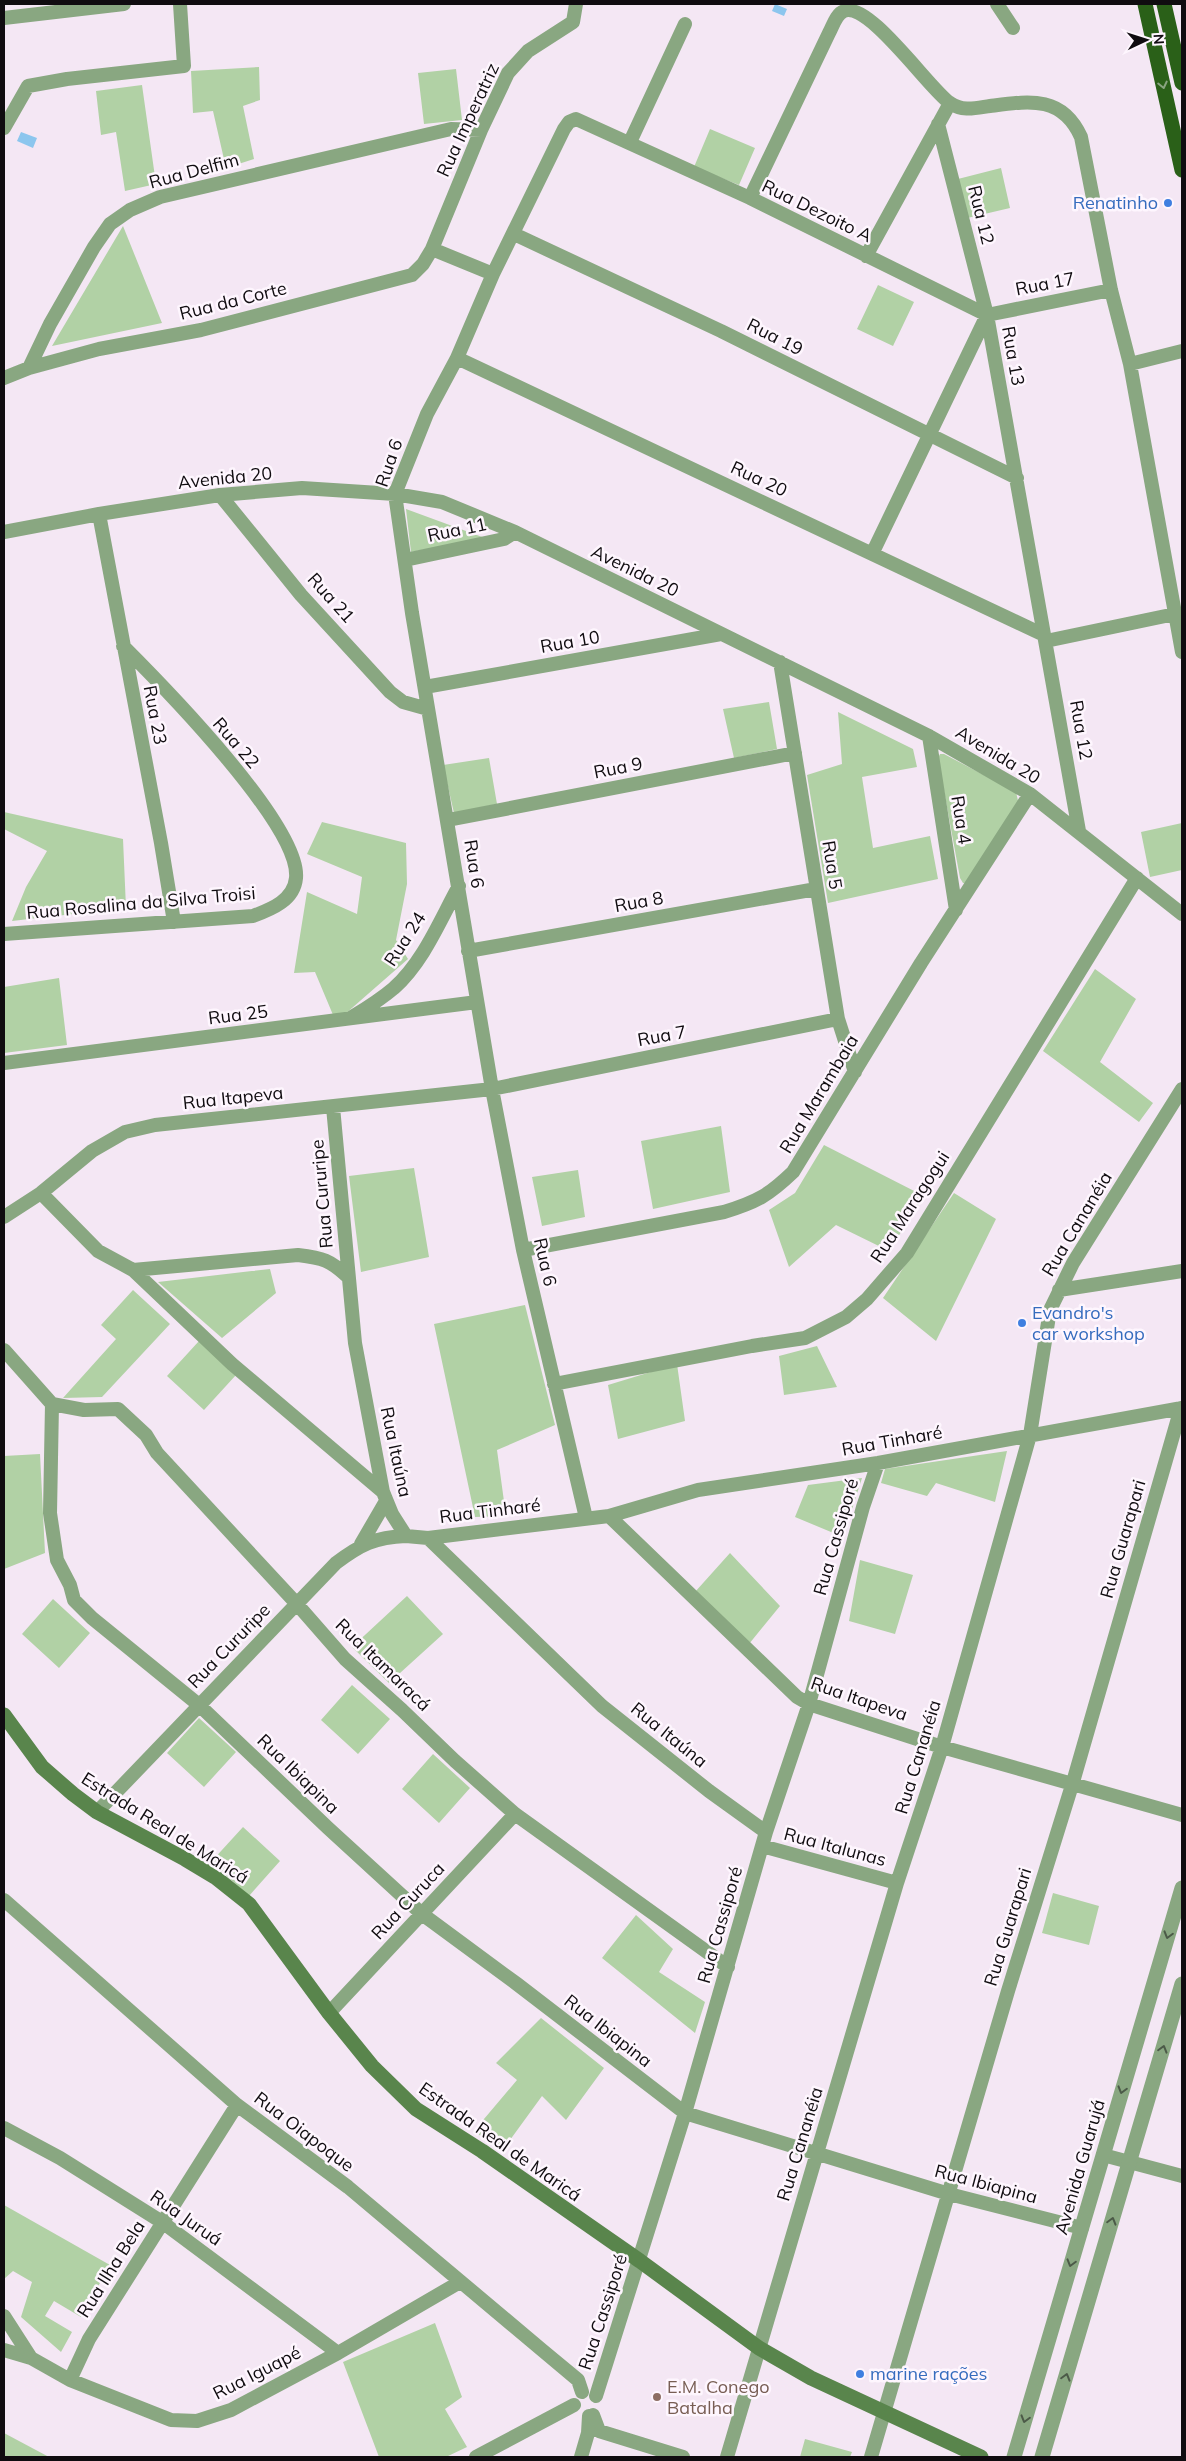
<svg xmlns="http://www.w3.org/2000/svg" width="1186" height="2461" viewBox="0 0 1186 2461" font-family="Mulish,sans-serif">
	<rect width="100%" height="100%" fill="#f4e7f4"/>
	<path fill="#b1d1a5" d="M 259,67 L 260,100 L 243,106 L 254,159 L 226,168 L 213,111 L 193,113 L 191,71 Z
		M 456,69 L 462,120 L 424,124 L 418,73 Z
		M 142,85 L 156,184 L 125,191 L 116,132 L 101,135 L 96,91 Z
		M 710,129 L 755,148 L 739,185 L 694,167 Z
		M 1001,168 L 1010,208 L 963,219 L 954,180 Z
		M 123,226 L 162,323 L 52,346 Z
		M 878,285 L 914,302 L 893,346 L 857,329 Z
		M 406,509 L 485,538 L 411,552 Z
		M 769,702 L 777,749 L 734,758 L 723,709 Z
		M 838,712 L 913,749 L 917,767 L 862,777 L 873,848 L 930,836 L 938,879 L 828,903 L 807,775 L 842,764 Z
		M 940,754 L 944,754 L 1016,792 L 1019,805 L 969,884 L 963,883 L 960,878 L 938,758 Z
		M 489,758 L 497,804 L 454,813 L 443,765 Z
		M 4,812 L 123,839 L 126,908 L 12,921 L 26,887 L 47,851 L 4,829 Z
		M 322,822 L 406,843 L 407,884 L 396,940 L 408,959 L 336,1022 L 315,972 L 294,973 L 307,892 L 357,914 L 362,877 L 307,854 Z
		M 1182,823 L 1182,870 L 1150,877 L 1141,832 Z
		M 1095,969 L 1136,999 L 1100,1062 L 1153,1103 L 1139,1122 L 1043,1051 Z
		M 59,978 L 67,1045 L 4,1053 L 4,987 Z
		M 721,1126 L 730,1192 L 653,1209 L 641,1141 Z
		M 824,1145 L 924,1196 L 889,1251 L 836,1225 L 789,1267 L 769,1210 L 795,1193 Z
		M 414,1168 L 429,1257 L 361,1272 L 349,1176 Z
		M 578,1170 L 585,1217 L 542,1226 L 532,1177 Z
		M 954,1193 L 996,1219 L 936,1341 L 883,1298 Z
		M 270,1269 L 276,1293 L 222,1338 L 158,1282 Z
		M 133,1290 L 170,1324 L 102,1397 L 63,1398 L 116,1339 L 101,1325 Z
		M 525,1305 L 555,1425 L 497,1450 L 506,1516 L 475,1517 L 434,1324 Z
		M 199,1341 L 236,1375 L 204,1410 L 167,1376 Z
		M 817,1346 L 837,1387 L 784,1395 L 779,1356 Z
		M 677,1364 L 685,1421 L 618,1439 L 608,1385 Z
		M 1007,1451 L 995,1502 L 936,1483 L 927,1496 L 881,1483 L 885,1469 Z
		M 40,1454 L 45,1553 L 4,1569 L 4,1456 Z
		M 862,1478 L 843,1537 L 795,1517 L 808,1485 Z
		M 730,1553 L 780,1606 L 749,1644 L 695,1592 Z
		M 860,1560 L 913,1575 L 895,1634 L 849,1621 Z
		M 407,1596 L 443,1634 L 389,1683 L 352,1647 Z
		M 53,1599 L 90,1633 L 59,1668 L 22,1634 Z
		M 352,1685 L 390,1719 L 358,1754 L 321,1720 Z
		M 199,1718 L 236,1752 L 204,1787 L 167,1753 Z
		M 433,1754 L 470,1788 L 439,1823 L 402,1789 Z
		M 243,1827 L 280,1861 L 249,1896 L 211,1862 Z
		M 1053,1893 L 1099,1906 L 1089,1945 L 1042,1933 Z
		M 636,1915 L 673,1949 L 659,1972 L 705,2002 L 695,2033 L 602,1958 Z
		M 541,2018 L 604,2068 L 566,2120 L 542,2096 L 505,2147 L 473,2132 L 517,2080 L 496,2063 Z
		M 4,2205 L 110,2265 L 81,2317 L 54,2301 L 45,2316 L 72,2332 L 61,2352 L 21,2317 L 32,2282 L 13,2271 L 4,2279 Z
		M 435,2323 L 462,2397 L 445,2409 L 467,2447 L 446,2457 L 379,2457 L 343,2362 Z
		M 4,2433 L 49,2457 L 4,2457 Z
		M 805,2439 L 852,2452 L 850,2457 L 800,2457 Z"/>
	<path fill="#8cc6ee" d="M 775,4 L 787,9 L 784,16 L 772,11 Z
		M 21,132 L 37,138 L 33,148 L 17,141 Z"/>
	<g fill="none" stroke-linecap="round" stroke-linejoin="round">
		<path stroke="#89a781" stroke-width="14" d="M 997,4 L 1013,28
			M 4,18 L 124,4
			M 938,124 L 987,315 L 1079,831
			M 4,128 L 28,86 L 67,79 L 184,66 L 180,4
			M 630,142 L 685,24
			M 750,198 L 829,33 C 833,26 836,14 844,11 C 868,0 931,91 950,103 C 963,112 976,108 990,106 C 1029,101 1062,95 1081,137 L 1111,290 L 1130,364 L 1182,652
			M 514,234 L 721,331 L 1017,478
			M 432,249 L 493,274
			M 866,256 L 950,103
			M 987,315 L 1111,290
			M 457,358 L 1044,635
			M 1130,364 L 1182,351
			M 29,368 L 99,349 L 201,330 L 412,275 L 423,264 L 432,249 L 481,130 L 508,73 L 528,51 L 573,22 L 576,4
			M 4,378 L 29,368 L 50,324 L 94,247 L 110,224 L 130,210 L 160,197 L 451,129 L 481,130
			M 220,495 L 301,595 L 390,692 L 403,702 L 428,709
			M 99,514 L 161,843 L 174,922
			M 4,532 L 99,514 L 220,495 L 302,488 L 395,494 L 442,502 L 515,532 L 929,736 L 1030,794 L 1182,914
			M 872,554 L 987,315
			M 405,560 L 504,539 L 515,532
			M 1046,641 L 1175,614
			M 780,662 L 838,1019 L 855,1072
			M 425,687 L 721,634
			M 929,736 L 956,910
			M 448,820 L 795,753
			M 4,934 L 253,916 C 272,909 294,900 296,878 C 301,826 161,684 123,646
			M 468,951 L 816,889
			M 352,1017 C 367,1008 381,999 394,988 C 424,961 440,920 459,886
			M 4,1063 L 477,1002
			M 333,1107 L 355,1343 L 383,1492 L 392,1514 L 406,1536 L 428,1538 L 609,1516 L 797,1697 L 809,1704 L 942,1747 L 1182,1815
			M 41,1193 L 98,1251 L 133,1270 L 298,1255 C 323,1258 330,1260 348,1277
			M 4,1217 L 41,1193 L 92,1151 L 125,1132 L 155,1125 L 492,1089 L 838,1019
			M 523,1250 L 724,1212 C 757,1202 769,1195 793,1172 L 921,963 L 1030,794
			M 133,1270 L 232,1364 L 383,1492
			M 1059,1290 L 1182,1271
			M 4,1350 L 52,1404 L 84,1410 L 118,1409 L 146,1435 L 157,1453 L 296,1603 L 345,1659 L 402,1710 L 455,1761 L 515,1814 L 728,1967
			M 554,1384 L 752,1346 L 805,1338 L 846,1317 L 867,1299 L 907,1253 L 1137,878
			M 52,1404 L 50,1513 L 57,1560 L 70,1585 L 74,1600 L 92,1618 L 199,1705 L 328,1828 L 422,1914 L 517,1984 L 685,2113 L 949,2194 L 1082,2228
			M 609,1516 L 698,1490 L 878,1463 L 1182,1408
			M 586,1518 L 523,1250 L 492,1089 L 412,613 L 395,494 L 427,414 L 457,358 L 493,274 L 564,129 L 569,122 L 576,119 L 750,198 L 987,315
			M 428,1538 L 602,1706 L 709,1791 L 766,1832
			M 361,1544 L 386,1501
			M 97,1812 L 336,1563 C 360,1545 375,1537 406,1536
			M 762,1846 L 897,1883
			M 4,1900 L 237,2105 L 348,2187 L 542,2350 L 578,2380 L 582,2392
			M 329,2013 L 515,1814
			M 4,2128 L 60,2158 L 162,2222 L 338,2353
			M 1103,2155 L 1182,2176
			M 4,2316 L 31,2358
			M 4,2350 L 31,2358 L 70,2380 L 171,2420 L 197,2421 L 231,2410 L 338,2353 L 460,2282
			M 70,2380 L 89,2339 L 237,2105
			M 596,2396 L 685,2113 L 766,1832 L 809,1704 L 863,1507 L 878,1463
			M 593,2415 L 599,2431 L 683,2457
			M 476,2457 L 574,2405
			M 581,2457 L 588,2433 L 589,2416
			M 727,2457 L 897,1883 L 942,1747 L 1030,1435 L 1050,1310 L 1073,1263 L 1182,1089
			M 871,2457 L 1008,1991 L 1073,1782 L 1181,1408"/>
		<path stroke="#89a781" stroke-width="15" d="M 1014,2457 L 1182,1888
			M 1042,2457 L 1182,1984"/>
		<path stroke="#59854c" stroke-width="15" d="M 4,1715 L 42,1767 L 73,1794 L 97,1812 L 185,1859 L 215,1877 L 249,1904 L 329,2013 L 372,2066 L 416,2109 L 482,2151 L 640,2261 L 759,2348 L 811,2378 L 981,2457"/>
		<path stroke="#2a6018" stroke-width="15" d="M 1145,4 L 1182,170
			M 1164,4 L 1182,83"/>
	</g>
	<defs><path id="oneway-chevron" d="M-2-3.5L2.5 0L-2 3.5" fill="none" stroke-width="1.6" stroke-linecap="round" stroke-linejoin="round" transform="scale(1.25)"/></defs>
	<use stroke="#89a480" href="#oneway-chevron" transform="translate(1163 85) rotate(77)"/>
	<g stroke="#4c5a48">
		<use href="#oneway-chevron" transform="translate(1168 1935) rotate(106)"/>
		<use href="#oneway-chevron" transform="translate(1163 2049) rotate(-74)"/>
		<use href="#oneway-chevron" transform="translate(1122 2090) rotate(106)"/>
		<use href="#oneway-chevron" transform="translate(1112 2221) rotate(-74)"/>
		<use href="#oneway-chevron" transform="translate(1071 2263) rotate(106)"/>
		<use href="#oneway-chevron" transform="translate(1066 2377) rotate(-74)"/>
		<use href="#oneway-chevron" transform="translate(1025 2419) rotate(106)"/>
	</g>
	<g fill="#3f7fe0" stroke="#fef6fe" stroke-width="2">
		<circle cx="1168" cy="203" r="5"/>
		<circle cx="1022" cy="1323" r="5"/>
		<circle cx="860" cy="2374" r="5"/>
	</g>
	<circle fill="#8d6e63" stroke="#fef6fe" stroke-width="2" cx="657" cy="2397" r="5"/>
	<g text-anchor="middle" stroke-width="5" stroke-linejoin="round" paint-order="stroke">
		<g font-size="18" fill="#100c10" stroke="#fef6fe">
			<text transform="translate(468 120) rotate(-65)" y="6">Rua Imperatriz</text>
			<text transform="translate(194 171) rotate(-15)" y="6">Rua Delfim</text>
			<text transform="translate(817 211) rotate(26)" y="6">Rua Dezoito A</text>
			<text transform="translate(981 215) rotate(76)" y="6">Rua 12</text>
			<text transform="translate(1045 284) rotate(-11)" y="6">Rua 17</text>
			<text transform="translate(233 301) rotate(-14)" y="6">Rua da Corte</text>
			<text transform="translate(775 337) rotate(27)" y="6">Rua 19</text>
			<text transform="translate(1013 356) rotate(80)" y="6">Rua 13</text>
			<text transform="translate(389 463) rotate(-71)" y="6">Rua 6</text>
			<text transform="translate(225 478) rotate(-6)" y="6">Avenida 20</text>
			<text transform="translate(759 479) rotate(25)" y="6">Rua 20</text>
			<text transform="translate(457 530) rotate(-12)" y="6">Rua 11</text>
			<text transform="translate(635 571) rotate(26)" y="6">Avenida 20</text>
			<text transform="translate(331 598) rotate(48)" y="6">Rua 21</text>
			<text transform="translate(570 642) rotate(-10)" y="6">Rua 10</text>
			<text transform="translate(155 715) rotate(79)" y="6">Rua 23</text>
			<text transform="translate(1081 730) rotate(80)" y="6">Rua 12</text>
			<text transform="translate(236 743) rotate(49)" y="6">Rua 22</text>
			<text transform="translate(998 755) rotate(31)" y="6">Avenida 20</text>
			<text transform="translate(618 768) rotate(-11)" y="6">Rua 9</text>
			<text transform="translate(961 820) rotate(81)" y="6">Rua 4</text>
			<text transform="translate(474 864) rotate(81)" y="6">Rua 6</text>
			<text transform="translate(832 865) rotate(81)" y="6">Rua 5</text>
			<text transform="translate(639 902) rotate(-10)" y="6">Rua 8</text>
			<text transform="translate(141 903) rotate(-5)" y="6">Rua Rosalina da Silva Troisi</text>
			<text transform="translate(405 939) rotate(-57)" y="6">Rua 24</text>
			<text transform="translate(238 1015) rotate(-7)" y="6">Rua 25</text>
			<text transform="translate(662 1036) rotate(-10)" y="6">Rua 7</text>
			<text transform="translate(819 1094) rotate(-59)" y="6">Rua Marambaia</text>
			<text transform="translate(233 1098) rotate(-6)" y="6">Rua Itapeva</text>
			<text transform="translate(322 1194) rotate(-95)" y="6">Rua Cururipe</text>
			<text transform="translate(910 1207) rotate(-57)" y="6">Rua Maragogui</text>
			<text transform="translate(1077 1224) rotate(-59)" y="6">Rua Cananéia</text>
			<text transform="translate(545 1262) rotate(77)" y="6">Rua 6</text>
			<text transform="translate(892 1441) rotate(-10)" y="6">Rua Tinharé</text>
			<text transform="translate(396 1452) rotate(78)" y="6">Rua Itaúna</text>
			<text transform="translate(490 1511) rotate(-7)" y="6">Rua Tinharé</text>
			<text transform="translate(836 1537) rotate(-74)" y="6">Rua Cassiporé</text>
			<text transform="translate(1123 1539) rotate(-74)" y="6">Rua Guarapari</text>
			<text transform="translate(229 1646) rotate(-46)" y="6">Rua Cururipe</text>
			<text transform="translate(383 1665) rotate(44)" y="6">Rua Itamaracá</text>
			<text transform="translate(859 1699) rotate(19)" y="6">Rua Itapeva</text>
			<text transform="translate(669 1735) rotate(39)" y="6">Rua Itaúna</text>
			<text transform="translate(918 1757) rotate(-73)" y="6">Rua Cananéia</text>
			<text transform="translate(298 1774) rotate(44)" y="6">Rua Ibiapina</text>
			<text transform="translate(165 1828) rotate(32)" y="6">Estrada Real de Maricá</text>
			<text transform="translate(835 1847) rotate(15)" y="6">Rua Italunas</text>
			<text transform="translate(408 1901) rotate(-47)" y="6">Rua Curuca</text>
			<text transform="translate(720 1925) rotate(-74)" y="6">Rua Cassiporé</text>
			<text transform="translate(1008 1927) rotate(-73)" y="6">Rua Guarapari</text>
			<text transform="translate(608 2031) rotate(38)" y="6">Rua Ibiapina</text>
			<text transform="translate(304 2132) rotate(37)" y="6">Rua Oiapoque</text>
			<text transform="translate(500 2142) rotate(35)" y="6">Estrada Real de Maricá</text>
			<text transform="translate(800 2144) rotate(-73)" y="6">Rua Cananéia</text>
			<text transform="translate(1080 2167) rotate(-74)" y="6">Avenida Guarujá</text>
			<text transform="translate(986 2184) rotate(15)" y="6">Rua Ibiapina</text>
			<text transform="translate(186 2218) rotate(35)" y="6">Rua Juruá</text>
			<text transform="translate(111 2269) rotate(-58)" y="6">Rua Ilha Bela</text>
			<text transform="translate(603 2312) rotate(-72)" y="6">Rua Cassiporé</text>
			<text transform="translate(257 2373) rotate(-27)" y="6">Rua Iguapé</text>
		</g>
		<g font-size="18" fill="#366cbe" stroke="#fef6fe" text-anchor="start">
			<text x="1158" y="209" text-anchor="end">Renatinho</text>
			<text x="1032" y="1319">Evandro's<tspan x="1032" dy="21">car workshop</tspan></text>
			<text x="870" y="2380">marine rações</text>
		</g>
		<g font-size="18" fill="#785e54" stroke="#fef6fe" text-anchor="start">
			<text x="667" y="2393">E.M. Conego<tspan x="667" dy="21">Batalha</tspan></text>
		</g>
	</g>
	<rect width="1186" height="2461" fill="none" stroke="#100c10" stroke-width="10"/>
	<g transform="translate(1146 40) rotate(86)" stroke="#fef6fe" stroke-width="4" paint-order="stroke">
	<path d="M0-4L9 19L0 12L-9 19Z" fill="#100c10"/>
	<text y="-8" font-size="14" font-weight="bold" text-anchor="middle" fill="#100c10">N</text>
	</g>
</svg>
